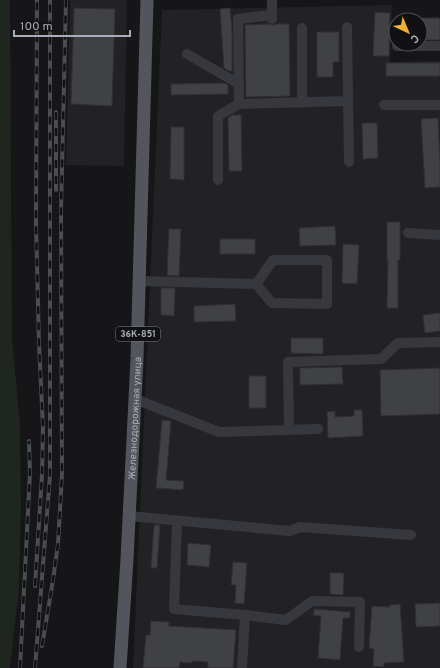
<svg xmlns="http://www.w3.org/2000/svg" width="440" height="668" viewBox="0 0 440 668" font-family="Overpass,sans-serif">
	<rect width="100%" height="100%" fill="#161618"/>
	<path fill="#222225" d="M 70,0 L 127,0 L 124,166 L 66,165 Z
		M 392,5 L 390,62 L 440,61 L 440,668 L 133,668 L 162,10 Z"/>
	<path fill="#1e261f" d="M 0,0 L 10,0 L 12,338 L 20,426 L 21,504 L 19,588 L 10,668 L 0,668 Z"/>
	<path fill="#404145" stroke="#303034" d="M 74,8 L 115,9 L 112,106 L 71,104 Z
		M 230,8 L 232,31 L 232,71 L 229,71 L 224,68 L 220,9 Z
		M 375,12 L 390,13 L 389,56 L 373,56 Z
		M 420,18 L 440,18 L 440,40 L 420,40 Z
		M 269,24 L 272,25 L 276,24 L 289,24 L 290,96 L 246,97 L 245,25 Z
		M 317,32 L 339,32 L 339,62 L 333,62 L 333,77 L 317,77 Z
		M 386,63 L 440,63 L 440,76 L 386,76 Z
		M 224,83 L 228,85 L 228,94 L 171,95 L 171,84 Z
		M 232,115 L 241,115 L 242,171 L 229,171 L 228,118 Z
		M 438,118 L 440,162 L 440,187 L 425,188 L 421,119 Z
		M 362,123 L 377,123 L 378,158 L 363,159 Z
		M 171,127 L 184,127 L 184,180 L 170,179 Z
		M 387,222 L 400,222 L 400,260 L 398,260 L 398,308 L 387,308 L 388,260 L 387,260 Z
		M 335,226 L 336,245 L 300,246 L 299,228 Z
		M 169,229 L 181,229 L 179,276 L 167,275 Z
		M 220,239 L 255,239 L 255,254 L 220,254 Z
		M 343,244 L 359,245 L 357,284 L 342,283 Z
		M 161,288 L 175,288 L 174,316 L 161,315 Z
		M 235,304 L 236,321 L 194,322 L 194,306 Z
		M 440,313 L 440,331 L 425,333 L 423,315 Z
		M 291,338 L 323,338 L 323,354 L 291,353 Z
		M 342,367 L 343,384 L 300,385 L 300,368 Z
		M 440,368 L 440,414 L 381,416 L 380,370 Z
		M 249,376 L 266,376 L 266,408 L 249,408 Z
		M 354,410 L 362,410 L 363,436 L 328,438 L 327,412 L 335,411 L 335,417 L 354,416 Z
		M 162,420 L 171,421 L 166,480 L 184,481 L 183,490 L 156,488 Z
		M 154,525 L 160,525 L 157,568 L 151,568 Z
		M 188,543 L 211,545 L 209,567 L 187,565 Z
		M 233,562 L 247,563 L 244,604 L 235,603 L 236,585 L 231,585 Z
		M 330,573 L 344,573 L 343,595 L 330,594 Z
		M 440,603 L 440,626 L 416,627 L 415,604 Z
		M 400,604 L 404,662 L 384,663 L 384,667 L 373,666 L 374,649 L 369,648 L 372,606 L 390,607 L 390,605 Z
		M 314,609 L 350,612 L 350,618 L 343,618 L 340,660 L 318,658 L 321,616 L 313,615 Z
		M 151,621 L 169,622 L 169,626 L 236,630 L 233,668 L 208,668 L 208,662 L 192,661 L 192,663 L 180,662 L 179,668 L 143,668 L 146,635 L 150,635 Z"/>
	<g fill="none" stroke-linecap="round" stroke-linejoin="round">
		<path stroke="#37383d" stroke-width="10" d="M 272,0 L 272,19
			M 272,15 L 238,19 L 239,104 L 348,101
			M 347,27 L 349,162
			M 397,46 L 440,46
			M 187,54 L 239,84
			M 302,103 L 302,28
			M 384,105 L 440,105
			M 218,180 L 218,116 L 239,104
			M 408,233 L 440,235
			M 139,281 L 256,284 L 272,303 L 327,304 L 327,260 L 273,260 L 256,284
			M 135,399 L 219,432 L 318,429
			M 289,430 L 288,362 L 381,359 L 398,343 L 440,342
			M 129,516 L 290,531 L 300,527 L 411,535
			M 177,521 L 174,609 L 245,615 L 286,620 L 312,601 L 360,602 L 359,647
			M 242,668 L 245,615"/>
		<path stroke="#53555c" stroke-width="13" id="s1" d="M 120,668 L 127,559 L 137,359 L 147,0"/>
		<g stroke="#4a4c52" stroke-width="4">
			<path id="rail" d="M 56,112 L 56,190
				M 35,586 L 42,475 L 43,428 L 39,343 L 36,224 L 37,0
				M 42,646 L 53,580 L 58,544 L 62,474 L 61,210 L 66,0
				M 20,668 L 30,473 L 29,441
				M 35,668 L 50,475 L 50,0"/>
		</g>
		<use href="#rail" stroke="#111113" stroke-width="2.5" stroke-dasharray="8" stroke-linecap="butt"/>
	</g>
	<g text-anchor="middle" stroke-width="3.5" stroke-linejoin="round" paint-order="stroke">
		<rect fill="#111113" stroke="#7b7e86" stroke-width="1" x="116" y="327" width="44" height="14" rx="3"/>
		<g font-size="9" font-weight="bold" fill="#a8adb8">
			<text x="138" y="337">36К-851</text>
		</g>
		<g font-size="10" fill="#a8adb8" stroke="#111113">
			<text dy="4" stroke="none"><textPath href="#s1" startOffset="250">Железнодорожная улица</textPath></text>
		</g>
	</g>
	<g transform="translate(408 32) rotate(136)"><circle r="19" fill="#111113" stroke="#4d4f55"/>
	<path d="M0-3L7 15L0 10L-7 15Z" fill="#f2b134"/>
	<text y="-6" font-size="11" font-weight="bold" text-anchor="middle" fill="#a8adb8">С</text>
	</g>
	<path d="M14 30v6h116v-6" fill="none" stroke="#a8adb8" stroke-width="2"/>
	<text x="20" y="30" font-size="12" fill="#a8adb8" stroke="#111113" stroke-width="3" paint-order="stroke">100 m</text>
</svg>
